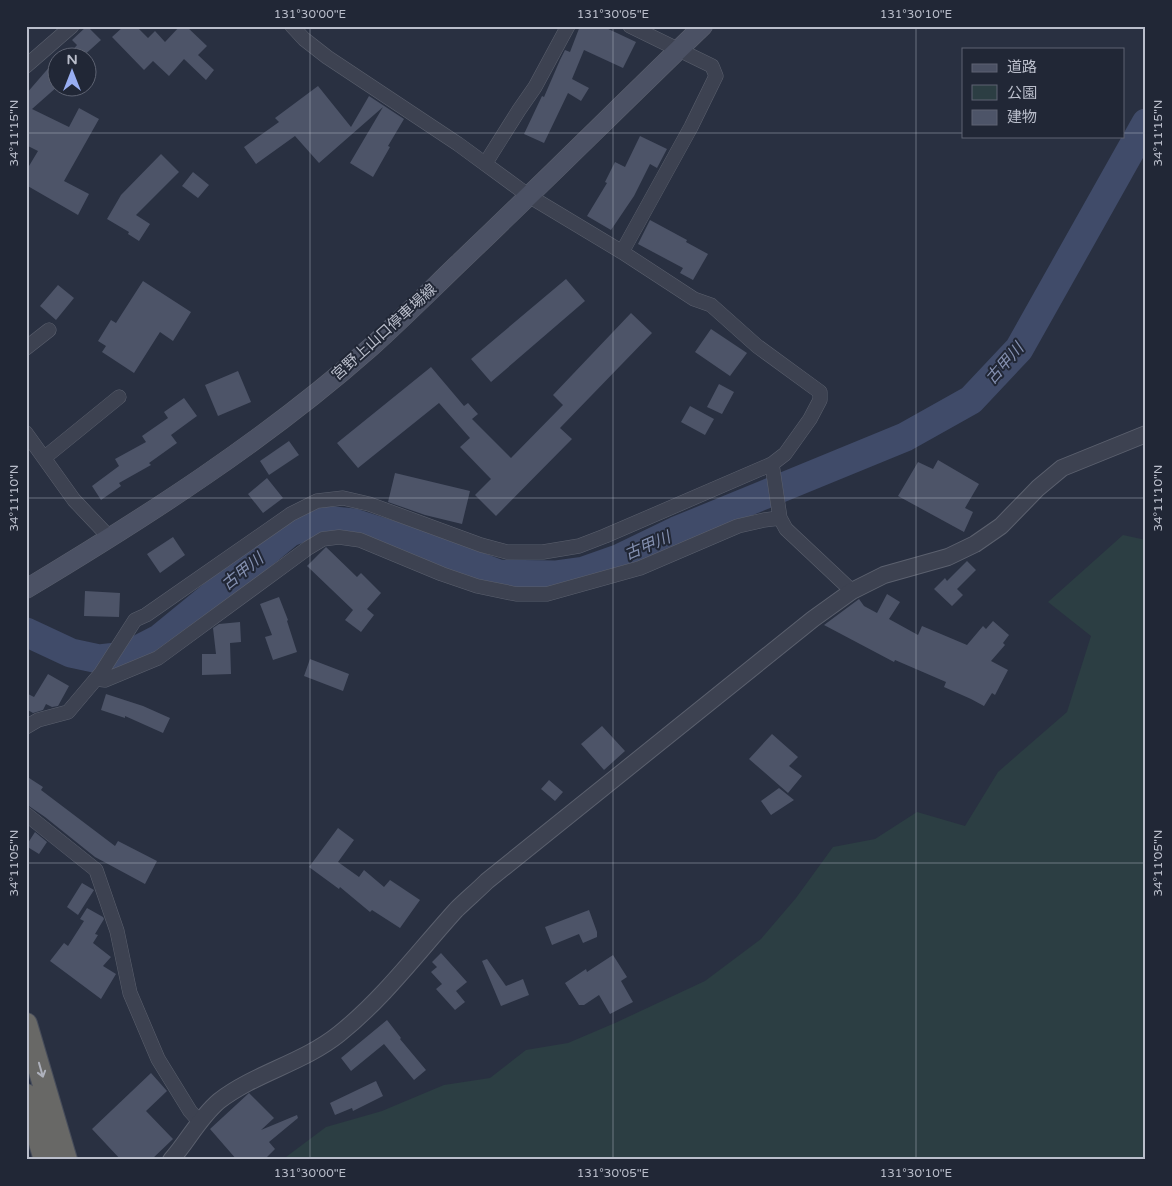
<svg xmlns="http://www.w3.org/2000/svg" width="1172" height="1186" viewBox="0 0 1172 1186" font-family="'Varela Round','Noto Sans JP',sans-serif">
	<rect width="100%" height="100%" fill="#293041"/>
	<path fill="#2c3e43" d="M 1123,535 L 1146,540 L 1146,1160 L 282,1160 L 326,1127 L 382,1111 L 444,1085 L 490,1078 L 526,1050 L 568,1043 L 615,1023 L 705,981 L 761,939 L 796,898 L 833,847 L 875,839 L 917,812 L 965,826 L 998,772 L 1067,712 L 1091,636 L 1048,602 Z"/>
	<g fill="none" stroke-linecap="round" stroke-linejoin="round">
		<path stroke="#404b69" stroke-width="29" d="M 26,632 L 71,653 L 99,659 L 126,656 L 159,639 L 290,532 L 323,520 L 354,523 L 413,542 L 499,574 L 555,575 L 584,571 L 618,559 L 676,531 L 905,437 L 971,400 L 1019,349 L 1146,123"/>
	</g>
	<path fill="#4d5468" d="M 87,26 L 101,40 L 81,58 L 66,58 L 77,45 L 72,40 Z
		M 124,26 L 136,26 L 148,38 L 155,31 L 165,42 L 180,26 L 186,26 L 207,46 L 198,55 L 214,70 L 206,80 L 184,59 L 169,76 L 153,61 L 144,70 L 112,37 Z
		M 580,26 L 602,26 L 636,42 L 623,68 L 584,50 L 572,79 L 589,88 L 581,101 L 568,93 L 544,143 L 524,134 L 542,96 L 544,97 L 560,60 L 565,50 L 570,52 Z
		M 58,57 L 58,86 L 32,109 L 69,127 L 79,108 L 99,119 L 64,181 L 89,194 L 78,215 L 26,185 L 26,171 L 38,151 L 26,145 L 26,94 Z
		M 318,86 L 351,127 L 369,96 L 404,119 L 388,146 L 390,147 L 373,177 L 350,163 L 383,107 L 319,163 L 295,136 L 256,164 L 244,147 L 279,122 L 275,118 Z
		M 640,136 L 667,149 L 657,168 L 650,164 L 634,196 L 611,230 L 587,216 L 607,183 L 605,182 L 615,162 L 625,167 Z
		M 161,154 L 179,172 L 136,215 L 150,224 L 139,241 L 128,234 L 129,232 L 107,219 L 121,195 Z
		M 193,172 L 209,185 L 198,198 L 182,186 Z
		M 650,220 L 687,240 L 686,242 L 708,254 L 693,280 L 680,273 L 683,268 L 638,244 Z
		M 566,279 L 585,301 L 491,382 L 471,359 Z
		M 143,281 L 191,312 L 173,341 L 160,332 L 134,373 L 102,352 L 106,346 L 98,341 L 111,320 L 116,323 Z
		M 58,285 L 74,298 L 56,320 L 40,306 Z
		M 631,313 L 652,333 L 560,428 L 572,439 L 496,516 L 475,495 L 491,479 L 460,447 L 470,438 L 439,403 L 358,468 L 337,443 L 431,367 L 464,406 L 468,403 L 478,414 L 472,419 L 511,458 L 563,405 L 553,395 Z
		M 711,329 L 747,353 L 730,376 L 695,352 Z
		M 238,371 L 251,402 L 218,416 L 205,385 Z
		M 719,384 L 734,392 L 722,414 L 707,407 Z
		M 184,398 L 197,416 L 171,435 L 177,443 L 149,463 L 151,465 L 119,483 L 121,486 L 101,500 L 92,486 L 119,466 L 115,459 L 146,442 L 142,436 L 168,418 L 164,412 Z
		M 690,406 L 714,419 L 705,435 L 681,422 Z
		M 289,441 L 299,455 L 269,475 L 260,461 Z
		M 938,460 L 979,484 L 965,508 L 973,512 L 964,532 L 898,496 L 918,462 L 933,469 Z
		M 395,473 L 470,491 L 462,524 L 425,515 L 388,502 Z
		M 267,478 L 283,498 L 263,513 L 248,494 Z
		M 173,537 L 185,555 L 160,573 L 147,554 Z
		M 326,547 L 357,577 L 361,573 L 381,593 L 367,609 L 374,615 L 361,632 L 345,620 L 353,610 L 307,566 Z
		M 967,561 L 976,570 L 957,589 L 963,595 L 952,606 L 934,589 L 945,578 L 947,581 Z
		M 85,591 L 120,593 L 119,617 L 84,616 Z
		M 887,594 L 900,602 L 889,619 L 918,635 L 922,626 L 967,645 L 983,626 L 986,629 L 993,621 L 1009,635 L 1003,643 L 1005,645 L 991,661 L 1008,670 L 995,695 L 992,693 L 984,706 L 971,699 L 944,687 L 946,682 L 895,660 L 894,662 L 824,625 L 859,599 L 864,606 L 877,613 Z
		M 279,597 L 288,620 L 287,621 L 297,652 L 273,660 L 265,637 L 272,635 L 260,604 Z
		M 240,622 L 241,642 L 230,643 L 231,674 L 202,675 L 202,654 L 216,654 L 213,628 L 219,624 Z
		M 310,659 L 349,674 L 343,691 L 304,676 Z
		M 48,674 L 69,686 L 58,706 L 52,707 L 46,704 L 43,710 L 33,713 L 26,709 L 26,693 L 34,697 Z
		M 106,694 L 143,706 L 170,718 L 163,733 L 125,716 L 125,718 L 101,710 Z
		M 602,726 L 625,751 L 604,770 L 581,744 Z
		M 772,734 L 798,757 L 789,766 L 802,776 L 788,793 L 749,759 Z
		M 26,776 L 43,787 L 41,790 L 115,846 L 118,841 L 157,861 L 145,884 L 95,857 L 45,817 L 26,804 Z
		M 549,780 L 563,792 L 555,801 L 541,789 Z
		M 779,788 L 794,800 L 771,815 L 761,801 Z
		M 338,828 L 354,840 L 338,862 L 359,877 L 364,870 L 384,887 L 390,880 L 420,900 L 400,928 L 372,910 L 370,912 L 340,887 L 339,889 L 309,867 Z
		M 35,832 L 47,842 L 39,854 L 26,846 Z
		M 82,883 L 94,890 L 78,915 L 67,907 Z
		M 87,908 L 103,917 L 104,919 L 95,934 L 98,935 L 93,943 L 111,957 L 103,966 L 116,974 L 101,999 L 50,961 L 64,943 L 68,946 L 84,921 L 80,919 Z
		M 589,910 L 597,932 L 597,937 L 583,943 L 579,934 L 552,945 L 545,927 Z
		M 441,953 L 467,982 L 456,991 L 465,1002 L 455,1010 L 436,989 L 442,984 L 431,972 L 437,967 L 432,962 Z
		M 613,955 L 627,977 L 621,981 L 633,1002 L 610,1014 L 599,995 L 584,1005 L 579,1005 L 565,983 L 586,969 L 587,972 Z
		M 487,959 L 506,986 L 523,979 L 529,995 L 501,1006 L 482,961 Z
		M 387,1020 L 401,1038 L 400,1039 L 426,1070 L 414,1080 L 384,1044 L 351,1071 L 341,1058 Z
		M 151,1073 L 167,1091 L 146,1111 L 173,1139 L 151,1160 L 121,1160 L 92,1129 Z
		M 376,1081 L 383,1096 L 353,1111 L 352,1108 L 335,1115 L 330,1103 Z
		M 249,1093 L 274,1118 L 261,1130 L 297,1115 L 298,1118 L 269,1142 L 275,1149 L 264,1160 L 237,1160 L 210,1129 Z"/>
	<g fill="none" stroke-linecap="round" stroke-linejoin="round">
		<g stroke="#5b606e" stroke-width="15">
			<path id="minor" d="M 292,26 L 304,39 L 327,57 L 458,144 L 529,196 L 622,252 L 694,299 L 711,305 L 757,346 L 820,392 L 820,400 L 810,419 L 785,454 L 772,464 L 780,518 L 786,529 L 852,591
				M 26,66 L 72,26
				M 485,164 L 519,110 L 535,87 L 568,26
				M 622,252 L 691,127 L 716,76 L 712,66 L 630,26
				M 26,348 L 49,330
				M 26,433 L 74,500 L 111,539
				M 44,458 L 119,397
				M 96,679 L 105,680 L 158,658 L 308,548 L 323,539 L 339,537 L 360,540 L 442,574 L 477,586 L 516,594 L 547,594 L 640,568 L 738,526 L 764,520 L 780,518
				M 26,727 L 38,720 L 68,712 L 101,673 L 135,620 L 146,615 L 291,514 L 317,501 L 343,498 L 369,504 L 481,545 L 507,552 L 543,552 L 579,546 L 605,536 L 772,464
				M 26,814 L 96,870 L 117,931 L 130,993 L 158,1059 L 190,1111 L 199,1121"/>
		</g>
		<g stroke="#5b606e" stroke-width="18">
			<path id="tertiary" d="M 171,1160 C 188,1141 199,1118 219,1101 C 255,1073 303,1063 339,1034 C 383,999 418,952 456,910 C 466,900 477,891 487,881 L 813,619 L 852,591 L 884,575 L 948,557 L 975,544 L 1001,526 L 1038,488 L 1062,468 L 1146,434"/>
		</g>
		<g stroke="#5b606e" stroke-width="20">
			<path id="secondary" d="M 26,589 C 146,517 266,440 371,347 C 401,320 429,292 458,264 C 540,186 621,105 703,26"/>
		</g>
		<g stroke="#474d5b" stroke-width="24">
			<path id="trunk" d="M 26,1024 L 66,1160
				M 26,1095 L 45,1160"/>
		</g>
		<use href="#minor" stroke="#3d4251" stroke-width="14"/>
		<use href="#tertiary" stroke="#3d4251" stroke-width="16"/>
		<use href="#secondary" stroke="#4b5164" stroke-width="19"/>
		<use href="#trunk" stroke="#686866" stroke-width="22"/>
	</g>
	<defs><path id="oneway-shaft" d="M-6 0H5M1.5-3L5.5 0L1.5 3" fill="none" stroke-width="1.6" stroke-linecap="round" stroke-linejoin="round" transform="scale(1.25)"/></defs>
	<use stroke="#aeb1bc" href="#oneway-shaft" transform="translate(41 1070) rotate(74)"/>
	<path fill="none" stroke="#babecb" stroke-width="1" stroke-opacity="0.45" d="M 310,26 L 310,1160M 613,26 L 613,1160M 916,26 L 916,1160M 26,133 L 963,133M 1123,133 L 1146,133M 26,498 L 1146,498M 26,863 L 1146,863"/>
	<g text-anchor="middle" stroke-width="4" stroke-linejoin="round" paint-order="stroke">
		<g font-size="15" fill="#babecb" stroke="#212736">
			<text transform="translate(384 332) rotate(-42)" y="5">宮野上山口停車場線</text>
		</g>
		<g font-size="16" font-style="italic" fill="#8490b0" stroke="#212736">
			<text transform="translate(1004 363) rotate(-49)" y="6">古甲川</text>
			<text transform="translate(647 545) rotate(-23)" y="6">古甲川</text>
			<text transform="translate(242 571) rotate(-39)" y="6">古甲川</text>
		</g>
	</g>
	<rect width="1172" height="1186" fill="none" stroke="#212736" stroke-width="55"/>
	<rect x="962" y="48" width="162" height="90" fill="#212736" stroke="#5e6372"/>
	<rect x="972" y="64" width="25" height="8" fill="#4b5164" stroke="#5e6372"/>
	<text x="1007" y="72" font-size="15" fill="#babecb">道路</text>
	<rect x="972" y="85" width="25" height="15" fill="#2c3e43" stroke="#5e6372"/>
	<text x="1007" y="98" font-size="15" fill="#babecb">公園</text>
	<rect x="972" y="110" width="25" height="15" fill="#4d5468" stroke="#5e6372"/>
	<text x="1007" y="122" font-size="15" fill="#babecb">建物</text>
	<g transform="translate(72 72)"><circle r="24" fill="#212736" stroke="#5e6372"/>
	<path d="M0-4L9 19L0 12L-9 19Z" fill="#98aef2"/>
	<text y="-8" font-size="14" font-weight="bold" text-anchor="middle" fill="#babecb">N</text>
	</g>
	<rect x="28" y="28" width="1116" height="1130" fill="none" stroke="#babecb" stroke-width="2"/>
	<g font-size="12" text-anchor="middle" fill="#babecb">
		<text x="310" y="18">131°30'00"E</text>
		<text x="613" y="18">131°30'05"E</text>
		<text x="916" y="18">131°30'10"E</text>
		<text transform="translate(14 133) rotate(-90)" y="4">34°11'15"N</text>
		<text transform="translate(1158 133) rotate(-90)" y="4">34°11'15"N</text>
		<text transform="translate(14 498) rotate(-90)" y="4">34°11'10"N</text>
		<text transform="translate(1158 498) rotate(-90)" y="4">34°11'10"N</text>
		<text transform="translate(14 863) rotate(-90)" y="4">34°11'05"N</text>
		<text transform="translate(1158 863) rotate(-90)" y="4">34°11'05"N</text>
		<text x="310" y="1177">131°30'00"E</text>
		<text x="613" y="1177">131°30'05"E</text>
		<text x="916" y="1177">131°30'10"E</text>
	</g>
</svg>
